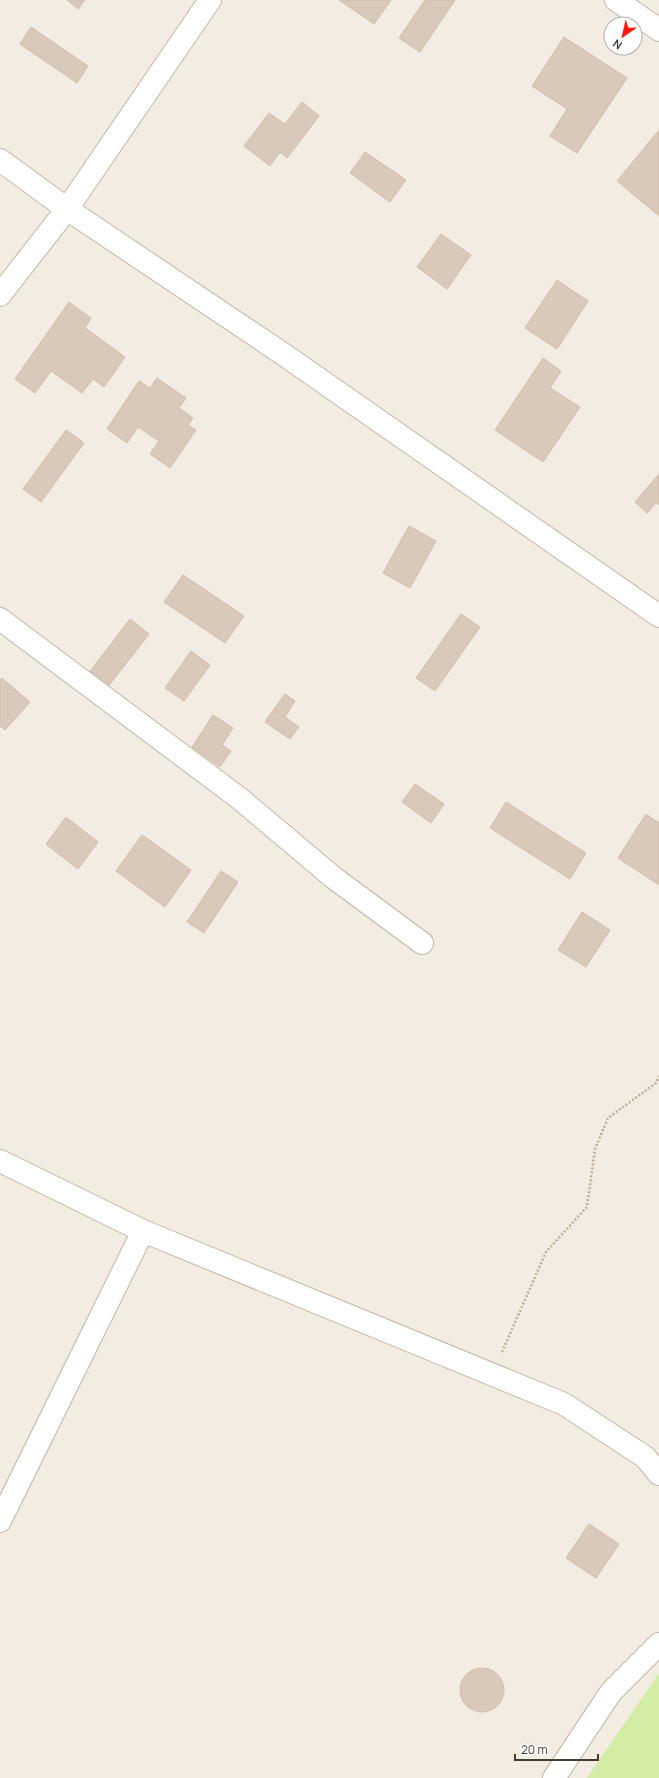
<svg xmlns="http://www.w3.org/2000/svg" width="659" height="1778" viewBox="0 0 659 1778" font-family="Manrope,sans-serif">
	<rect width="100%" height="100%" fill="#f3ece2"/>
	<path fill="#d3eca6" d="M 659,1673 L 659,1778 L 587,1778 Z"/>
	<path fill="#d9c9ba" stroke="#d1bea9" d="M 67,0 L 85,0 L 78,9 Z
		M 339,0 L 391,0 L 374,24 Z
		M 425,0 L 455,0 L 420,52 L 399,38 Z
		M 31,27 L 88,66 L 77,83 L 20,44 Z
		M 564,37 L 627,78 L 577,153 L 550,136 L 567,109 L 532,86 Z
		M 302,102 L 319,116 L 287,158 L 280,152 L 270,166 L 244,146 L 269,113 L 285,124 Z
		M 659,130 L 659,216 L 617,181 Z
		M 365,152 L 406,180 L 390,202 L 350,173 Z
		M 441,234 L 471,255 L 447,289 L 417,267 Z
		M 557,280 L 588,301 L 557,349 L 525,328 Z
		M 69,302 L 91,318 L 85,328 L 125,357 L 104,387 L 93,379 L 82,393 L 51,371 L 35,393 L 15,379 Z
		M 543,358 L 561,371 L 550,388 L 580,407 L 543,462 L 495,430 Z
		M 157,378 L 186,398 L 179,408 L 193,418 L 188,425 L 196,430 L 170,468 L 150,454 L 159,441 L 138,427 L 127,443 L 107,429 L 139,381 L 150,388 Z
		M 66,430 L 84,443 L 41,502 L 23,489 Z
		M 659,474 L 659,505 L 656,503 L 647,513 L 635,502 Z
		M 409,526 L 436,541 L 410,588 L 383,573 Z
		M 183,575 L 244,616 L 225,643 L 164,602 Z
		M 461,614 L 480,627 L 435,691 L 416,678 Z
		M 130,619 L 149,634 L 103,693 L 85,678 Z
		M 191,651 L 210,665 L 184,701 L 165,688 Z
		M 2,678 L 30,702 L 5,730 L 0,726 L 0,680 Z
		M 285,694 L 295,701 L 285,717 L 274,709 Z
		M 274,709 L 299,727 L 290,739 L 265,722 Z
		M 213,715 L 233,728 L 222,745 L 231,751 L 220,767 L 192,747 Z
		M 415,784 L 444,804 L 431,823 L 402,802 Z
		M 506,802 L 586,853 L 570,879 L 490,828 Z
		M 646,814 L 659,823 L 659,885 L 618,858 Z
		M 66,817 L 98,842 L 78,869 L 46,844 Z
		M 142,835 L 191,870 L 165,907 L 116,871 Z
		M 221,871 L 238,882 L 204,933 L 187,922 Z
		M 582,912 L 610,930 L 586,967 L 558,950 Z
		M 589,1524 L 619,1544 L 596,1578 L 566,1558 Z
		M460 1690a22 22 0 1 1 44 0a22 22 0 1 1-44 0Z"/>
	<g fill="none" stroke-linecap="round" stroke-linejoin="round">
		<g stroke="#c2b6a7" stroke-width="24">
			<path id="minor" d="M 616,0 L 659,30
				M 0,160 L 67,209 L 283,354 L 659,616
				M 0,295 L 67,209 L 210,0
				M 0,619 L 239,798 L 334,878 L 422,943
				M 0,1161 L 143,1231 L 564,1404 L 645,1457 L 659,1474
				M 0,1521 L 143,1231
				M 554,1778 L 611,1692 L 659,1644"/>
		</g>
		<path stroke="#c2ad94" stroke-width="2.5" stroke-dasharray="2 2" stroke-linecap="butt" d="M 502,1352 L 546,1252 L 587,1207 L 595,1149 L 608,1118 L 656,1083 L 659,1076"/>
		<use href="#minor" stroke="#fff" stroke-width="22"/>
	</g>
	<g transform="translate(623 36) rotate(214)"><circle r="19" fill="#ffffff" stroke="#b5b1ad"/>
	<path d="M0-3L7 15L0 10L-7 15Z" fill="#ff1a0d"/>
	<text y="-6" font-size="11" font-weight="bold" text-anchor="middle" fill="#453c32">N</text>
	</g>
	<path d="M515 1754v6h83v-6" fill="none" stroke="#453c32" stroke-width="2"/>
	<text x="521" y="1754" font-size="12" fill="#453c32" stroke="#ffffff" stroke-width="3" paint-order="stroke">20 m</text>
</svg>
